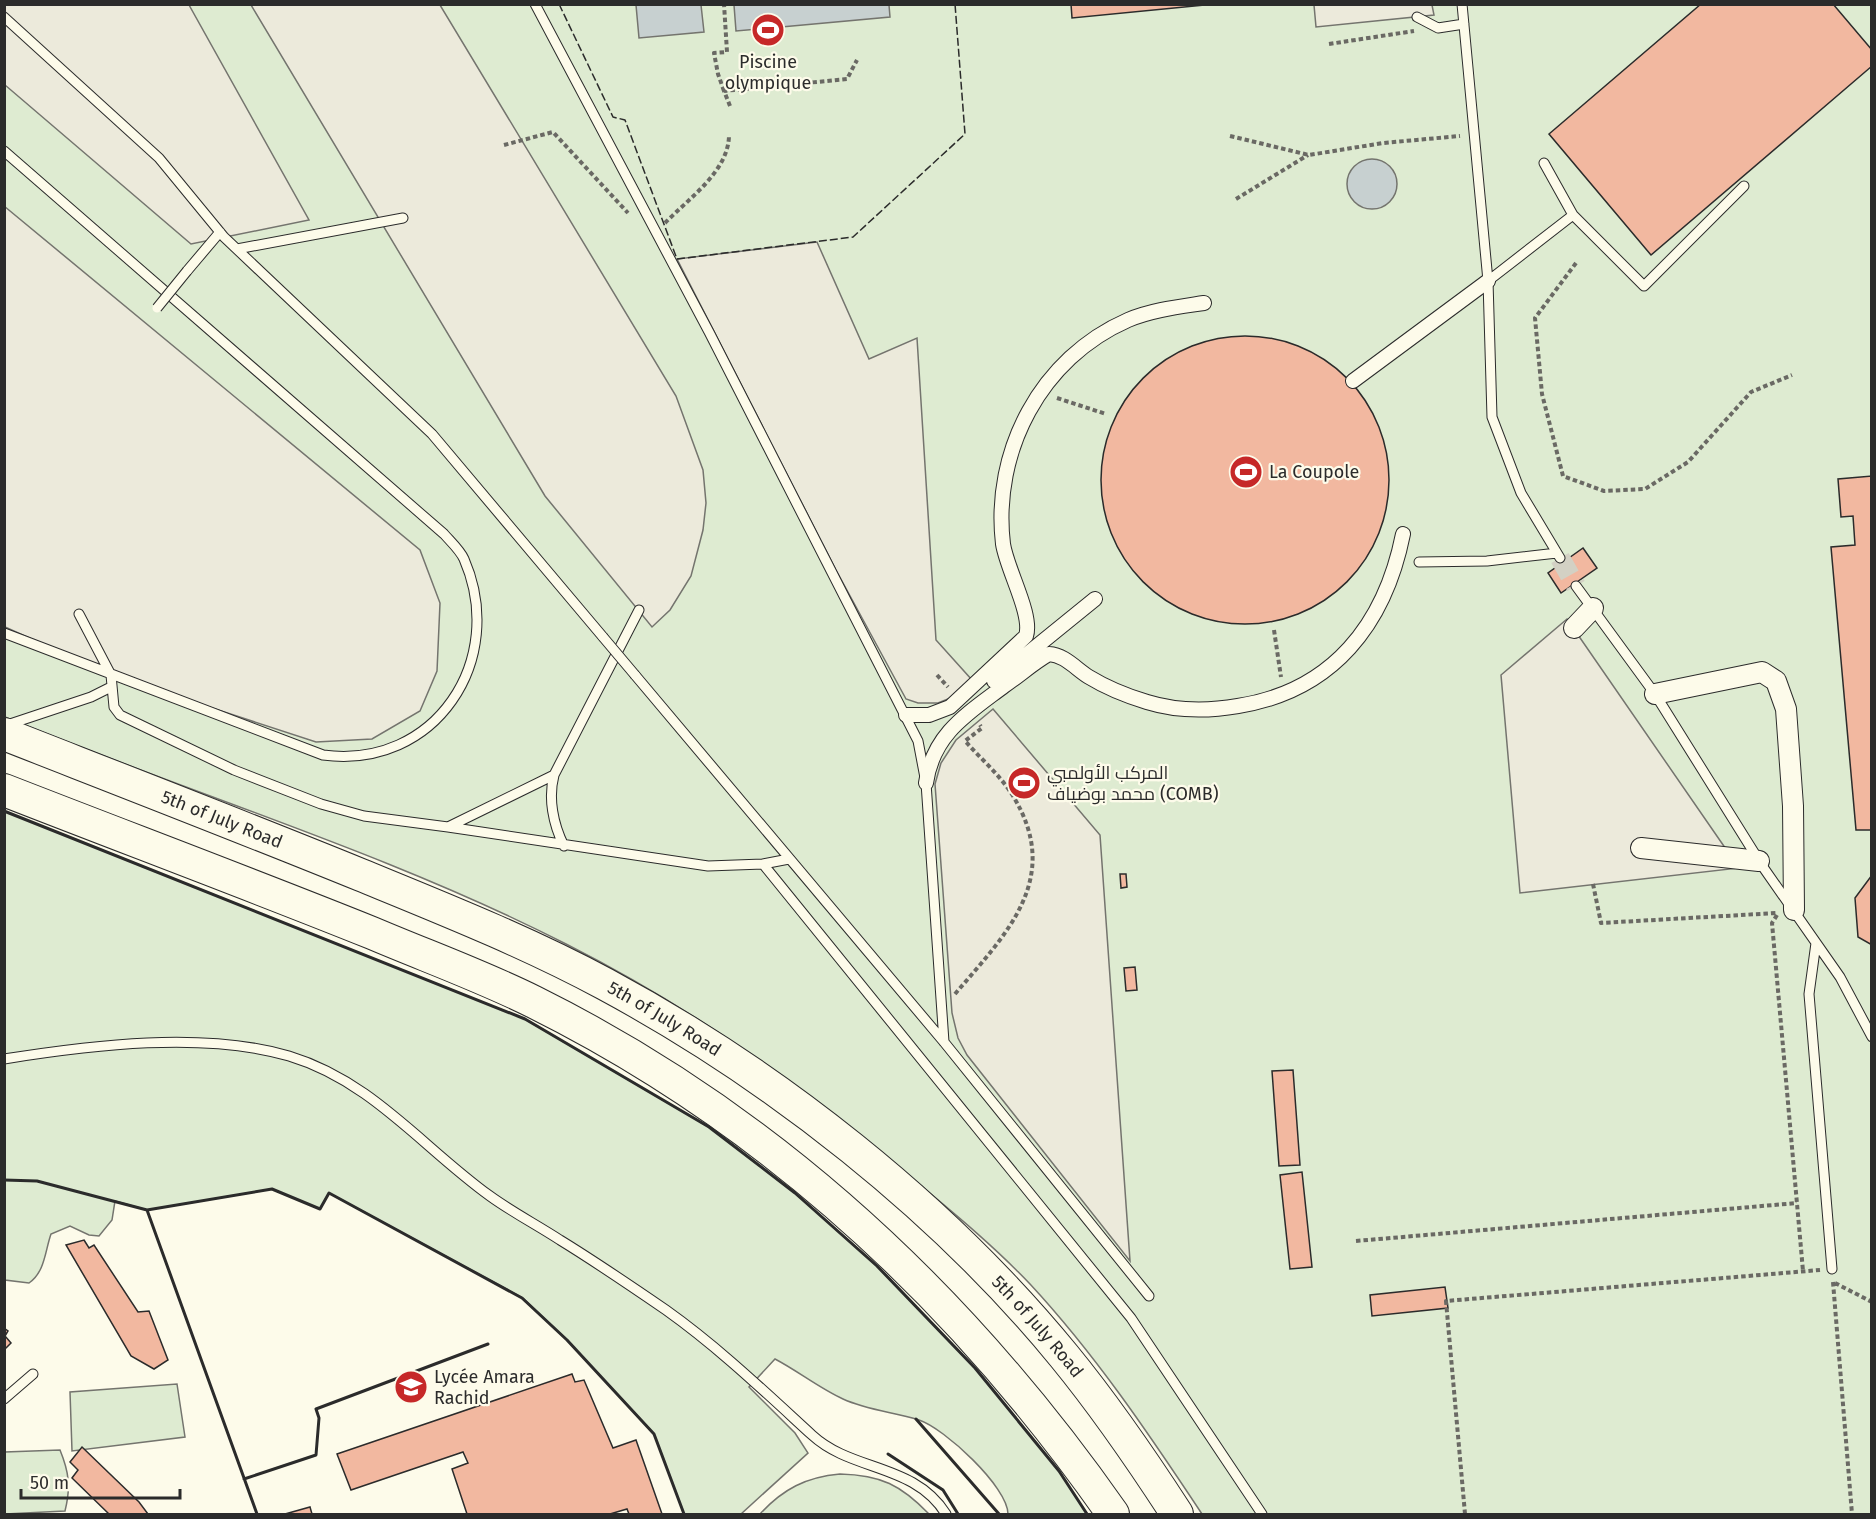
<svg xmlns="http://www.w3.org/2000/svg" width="1876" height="1519" viewBox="0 0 1876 1519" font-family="'Fira Sans',Cairo,sans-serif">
	<rect width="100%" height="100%" fill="#fdfbea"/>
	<path fill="#deebd1" stroke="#74746e" stroke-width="1.5" d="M 4,5 L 1871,5 L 1871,1514 L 1202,1514 C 1149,1434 1095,1354 1030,1284 C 992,1244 950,1210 908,1175 C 799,1084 694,1009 566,944 C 386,852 191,794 5,717 Z
		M 4,811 L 525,1019 L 709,1127 L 795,1193 L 877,1266 L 975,1368 L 1059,1471 L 1087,1514 L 1008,1514 C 1008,1487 944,1428 919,1420 C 893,1412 867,1410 843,1399 C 819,1388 798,1371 775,1359 L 749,1387 L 795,1433 L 808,1453 L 741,1514 L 684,1514 L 654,1434 L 567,1340 L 523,1298 L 329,1193 L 320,1209 L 272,1189 L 147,1210 L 115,1201 L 112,1220 L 99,1236 L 89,1235 L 70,1226 L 51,1234 C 45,1251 45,1272 29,1283 L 5,1280 Z
		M 177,1384 L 185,1437 L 72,1451 L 70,1392 Z
		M 60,1450 C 69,1472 71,1487 65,1511 L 5,1514 L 5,1452 Z
		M 840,1474 C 881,1475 901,1485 929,1514 L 760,1514 C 783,1489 806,1477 840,1474 Z"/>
	<path fill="#eceadb" stroke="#74746e" stroke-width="1.5" d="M 5,5 L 189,5 L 309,220 L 191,244 L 5,85 Z
		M 251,5 L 440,5 L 676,396 L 703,470 L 706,503 L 703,530 L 691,576 L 670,610 L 652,627 L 545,496 Z
		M 1314,5 L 1432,5 L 1434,15 L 1316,27 Z
		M 4,206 L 420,550 L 440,603 L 437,671 L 420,711 L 372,739 L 316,742 L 111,675 L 5,627 Z
		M 817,242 L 869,359 L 917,338 L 936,640 L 972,680 L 948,699 L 938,703 L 918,703 L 906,699 L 836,570 L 677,259 Z
		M 1567,619 L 1739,868 L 1520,893 L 1501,675 Z
		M 993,709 L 1100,835 L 1130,1261 L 967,1055 L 958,1038 L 952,1013 L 935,784 L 941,763 L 956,740 Z"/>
	<path fill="#c7d0d0" stroke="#74746e" stroke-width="1.5" d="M 636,5 L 701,5 L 704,32 L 639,38 Z
		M 734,5 L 889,5 L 890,17 L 736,31 Z
		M1347 184a25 25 0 1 1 50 0a25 25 0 1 1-50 0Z"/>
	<path fill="#f2b8a0" stroke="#2b2b2b" stroke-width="1.5" d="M 1071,4 L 1215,4 L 1072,18 Z
		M 1701,4 L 1833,4 L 1872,50 L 1872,66 L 1651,255 L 1549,134 Z
		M1101 480a144 144 0 1 1 288 0a144 144 0 1 1-288 0Z
		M 1872,476 L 1872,830 L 1856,830 L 1831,547 L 1855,545 L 1853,516 L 1841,517 L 1838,479 Z
		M 1583,548 L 1597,568 L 1561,593 L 1548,573 Z
		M 1120,874 L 1126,874 L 1127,887 L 1121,888 Z
		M 1872,875 L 1872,945 L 1858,937 L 1855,898 Z
		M 1135,967 L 1137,990 L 1126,991 L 1124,968 Z
		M 1293,1070 L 1300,1165 L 1279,1166 L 1272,1071 Z
		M 1302,1172 L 1312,1267 L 1290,1269 L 1280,1175 Z
		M 84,1240 L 89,1248 L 94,1245 L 138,1312 L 149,1311 L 168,1360 L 154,1369 L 131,1356 L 66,1245 Z
		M 1445,1287 L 1448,1308 L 1372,1316 L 1370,1295 Z
		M 4,1328 L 8,1331 L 5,1336 L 11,1343 L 4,1350 Z
		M 572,1374 L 575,1382 L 584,1380 L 613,1448 L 636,1440 L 662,1514 L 629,1514 L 627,1509 L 610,1514 L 467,1514 L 452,1469 L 468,1463 L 463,1452 L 351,1490 L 337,1454 Z
		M 82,1447 L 139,1502 L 148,1514 L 109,1514 L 72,1478 L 78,1470 L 70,1462 Z
		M 310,1507 L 312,1514 L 285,1514 Z"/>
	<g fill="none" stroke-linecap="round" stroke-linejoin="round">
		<path stroke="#d3d1c4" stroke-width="20" stroke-dasharray="20 10" stroke-linecap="butt" d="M 1560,558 L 1576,586"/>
		<g stroke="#2b2b2b" stroke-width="11">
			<path id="service" d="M 535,4 L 709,332 L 918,741 L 926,783 L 944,1042
				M 1462,4 L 1488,281 L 1492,417 L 1521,493 L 1560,558
				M 4,17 L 159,158 L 224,237 L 432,434 L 603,637
				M 1417,17 L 1438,28 L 1464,24
				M 4,151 L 444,534 C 451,542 460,550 464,559 C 508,660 435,770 323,755 L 4,633
				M 1573,215 L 1644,286 L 1744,186
				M 237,249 L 403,218
				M 187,271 L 220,232
				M 1488,281 L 1573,215 L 1544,163
				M 1419,562 L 1487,561 L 1557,553
				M 1576,586 L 1655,694 L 1763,867 L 1840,977 L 1872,1037
				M 79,614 L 111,675 L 114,707 L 120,715 L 234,770 L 321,804 L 364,816 L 448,827 L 554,775 L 639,610
				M 635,675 L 944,1042 L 1149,1296
				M 7,725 L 91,697 L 111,687
				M 554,775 C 548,798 553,824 564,846
				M 448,827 L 708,866 L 763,864 L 1131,1318 L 1262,1514
				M 763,864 L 789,859
				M 1816,943 L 1809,994 L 1832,1269
				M 4,1059 C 92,1045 203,1031 289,1056 C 372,1081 422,1147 490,1196 C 512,1212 537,1225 560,1240 C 596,1262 631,1286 666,1310 C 718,1347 764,1391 812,1435 C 852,1472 914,1463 946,1514
				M 4,1399 L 33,1374"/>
		</g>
		<g stroke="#2b2b2b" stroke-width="16">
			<path id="pedestrian" d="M 1353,381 L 1488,281
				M 994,681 L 1095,599
				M 906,715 L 929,715 L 950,707 L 1026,636 C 1033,615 1007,570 1003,544 C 992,451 1041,358 1128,320 C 1152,310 1178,307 1204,303
				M 926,783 C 933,734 967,714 1004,686 C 1019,676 1033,663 1049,654 C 1065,655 1076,669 1089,677 C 1107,688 1127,696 1147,702 C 1176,711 1209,711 1238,706 C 1333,691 1385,624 1403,534"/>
		</g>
		<g stroke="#2b2b2b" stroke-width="22">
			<path id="minor" d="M 1574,628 L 1593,608
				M 1655,694 L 1762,672 L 1776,681 L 1786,709 L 1793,806 L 1794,910
				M 1641,848 L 1759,861"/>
		</g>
		<g stroke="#2b2b2b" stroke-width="34">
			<g id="trunk">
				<path id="s1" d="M 4,734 C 124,781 243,827 361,875 C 444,909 527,942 605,984 C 774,1075 942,1207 1064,1356 C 1105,1406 1142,1460 1177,1514"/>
				<path d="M 4,790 C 127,838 250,884 372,933 C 426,956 482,976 534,1002 C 773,1121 961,1297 1113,1514"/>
			</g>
		</g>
		<path stroke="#6a6964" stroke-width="4" stroke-dasharray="4.5 3" stroke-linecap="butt" d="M 1329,44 L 1414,31
			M 724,91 L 718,74 L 714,53 L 727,52 L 724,4
			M 730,106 L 724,91 L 847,79 L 857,60
			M 1230,136 L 1309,155 L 1383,143 L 1460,136
			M 504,145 L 553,132 L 628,213
			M 1236,199 L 1308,155
			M 665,223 C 688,199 728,172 729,136
			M 1576,263 L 1535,318 L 1542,394 L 1563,476 L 1604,491 L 1645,489 L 1688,462 L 1751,392 L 1792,375
			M 1057,398 L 1106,414
			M 1274,630 L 1281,677
			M 937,675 L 948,687
			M 1593,884 L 1601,923 L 1777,913
			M 1777,915 L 1772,923 L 1803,1271
			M 955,994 C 1005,935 1064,879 1013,796 C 1001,776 981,759 965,741 L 982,728 L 980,725
			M 1356,1241 L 1797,1203
			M 1833,1282 L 1852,1514
			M 1835,1283 L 1872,1302
			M 1465,1514 L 1446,1301 L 1820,1270"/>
		<use href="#service" stroke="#fdfbea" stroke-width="9"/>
		<use href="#pedestrian" stroke="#fdfbea" stroke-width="14"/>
		<use href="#minor" stroke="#fdfbea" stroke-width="20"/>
		<use href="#trunk" stroke="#fdfbea" stroke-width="32"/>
		<g stroke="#2b2b2b" stroke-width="11" stroke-linecap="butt">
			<path id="service-bridge" d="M 157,308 L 187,271
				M 603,637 L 635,675"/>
		</g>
		<use href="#service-bridge" stroke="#fdfbea" stroke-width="9"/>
		<path stroke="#2b2b2b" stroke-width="1.5" stroke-dasharray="8 3" stroke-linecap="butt" d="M 559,4 L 613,117 L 625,120 L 677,259 L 853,237 L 965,134 L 955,4"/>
		<path stroke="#2b2b2b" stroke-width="3" d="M 4,811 L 525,1019 L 709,1127 L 795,1193 L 877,1266 L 975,1368 L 1059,1471 L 1087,1514
			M 4,1180 L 37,1181 L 147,1210
			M 916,1419 L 999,1514
			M 888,1454 L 943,1490 L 958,1514
			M 244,1479 L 316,1455 L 319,1418 L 316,1409 L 488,1344
			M 257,1514 L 147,1210 L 272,1189 L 320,1209 L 329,1193 L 522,1298 L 567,1340 L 654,1434 L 684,1514"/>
	</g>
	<defs>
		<g id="stadium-disc" transform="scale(1.725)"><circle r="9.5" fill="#c62828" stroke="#fdfbea"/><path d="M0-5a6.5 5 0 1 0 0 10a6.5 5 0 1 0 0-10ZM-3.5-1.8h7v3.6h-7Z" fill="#fff"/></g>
		<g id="school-disc" transform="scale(1.725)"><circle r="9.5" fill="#c62828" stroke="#fdfbea"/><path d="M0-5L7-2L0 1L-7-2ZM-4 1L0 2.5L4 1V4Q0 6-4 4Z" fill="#fff"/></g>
	</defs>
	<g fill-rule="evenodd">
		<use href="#stadium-disc" x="768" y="30"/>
		<use href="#stadium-disc" x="1246" y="472"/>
		<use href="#stadium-disc" x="1024" y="783"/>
		<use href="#school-disc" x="411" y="1387"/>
	</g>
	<g text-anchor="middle" stroke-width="4.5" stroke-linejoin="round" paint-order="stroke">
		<g font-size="18" fill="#2b2b2b" stroke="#fdfbea" text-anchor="start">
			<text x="768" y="68" text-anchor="middle">Piscine<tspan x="768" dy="21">olympique</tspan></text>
			<text x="1269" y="478">La Coupole</text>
			<text x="1047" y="779">المركب الأولمبي<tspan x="1047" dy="21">محمد بوضياف (COMB)</tspan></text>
			<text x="434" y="1383">Lycée Amara<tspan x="434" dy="21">Rachid</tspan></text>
		</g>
		<g font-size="18" fill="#2b2b2b" stroke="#fdfbea">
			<text dy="6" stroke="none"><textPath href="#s1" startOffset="234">5th of July Road</textPath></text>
			<text dy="6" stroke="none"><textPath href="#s1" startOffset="720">5th of July Road</textPath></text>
			<text dy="6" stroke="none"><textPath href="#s1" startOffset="1206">5th of July Road</textPath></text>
		</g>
	</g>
	<rect width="1876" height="1519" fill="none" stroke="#2b2b2b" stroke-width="12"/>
	<path d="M21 1489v9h159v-9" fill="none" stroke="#2b2b2b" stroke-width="3"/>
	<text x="30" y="1489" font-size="18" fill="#2b2b2b" stroke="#fdfbea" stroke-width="4.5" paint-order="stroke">50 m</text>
</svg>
